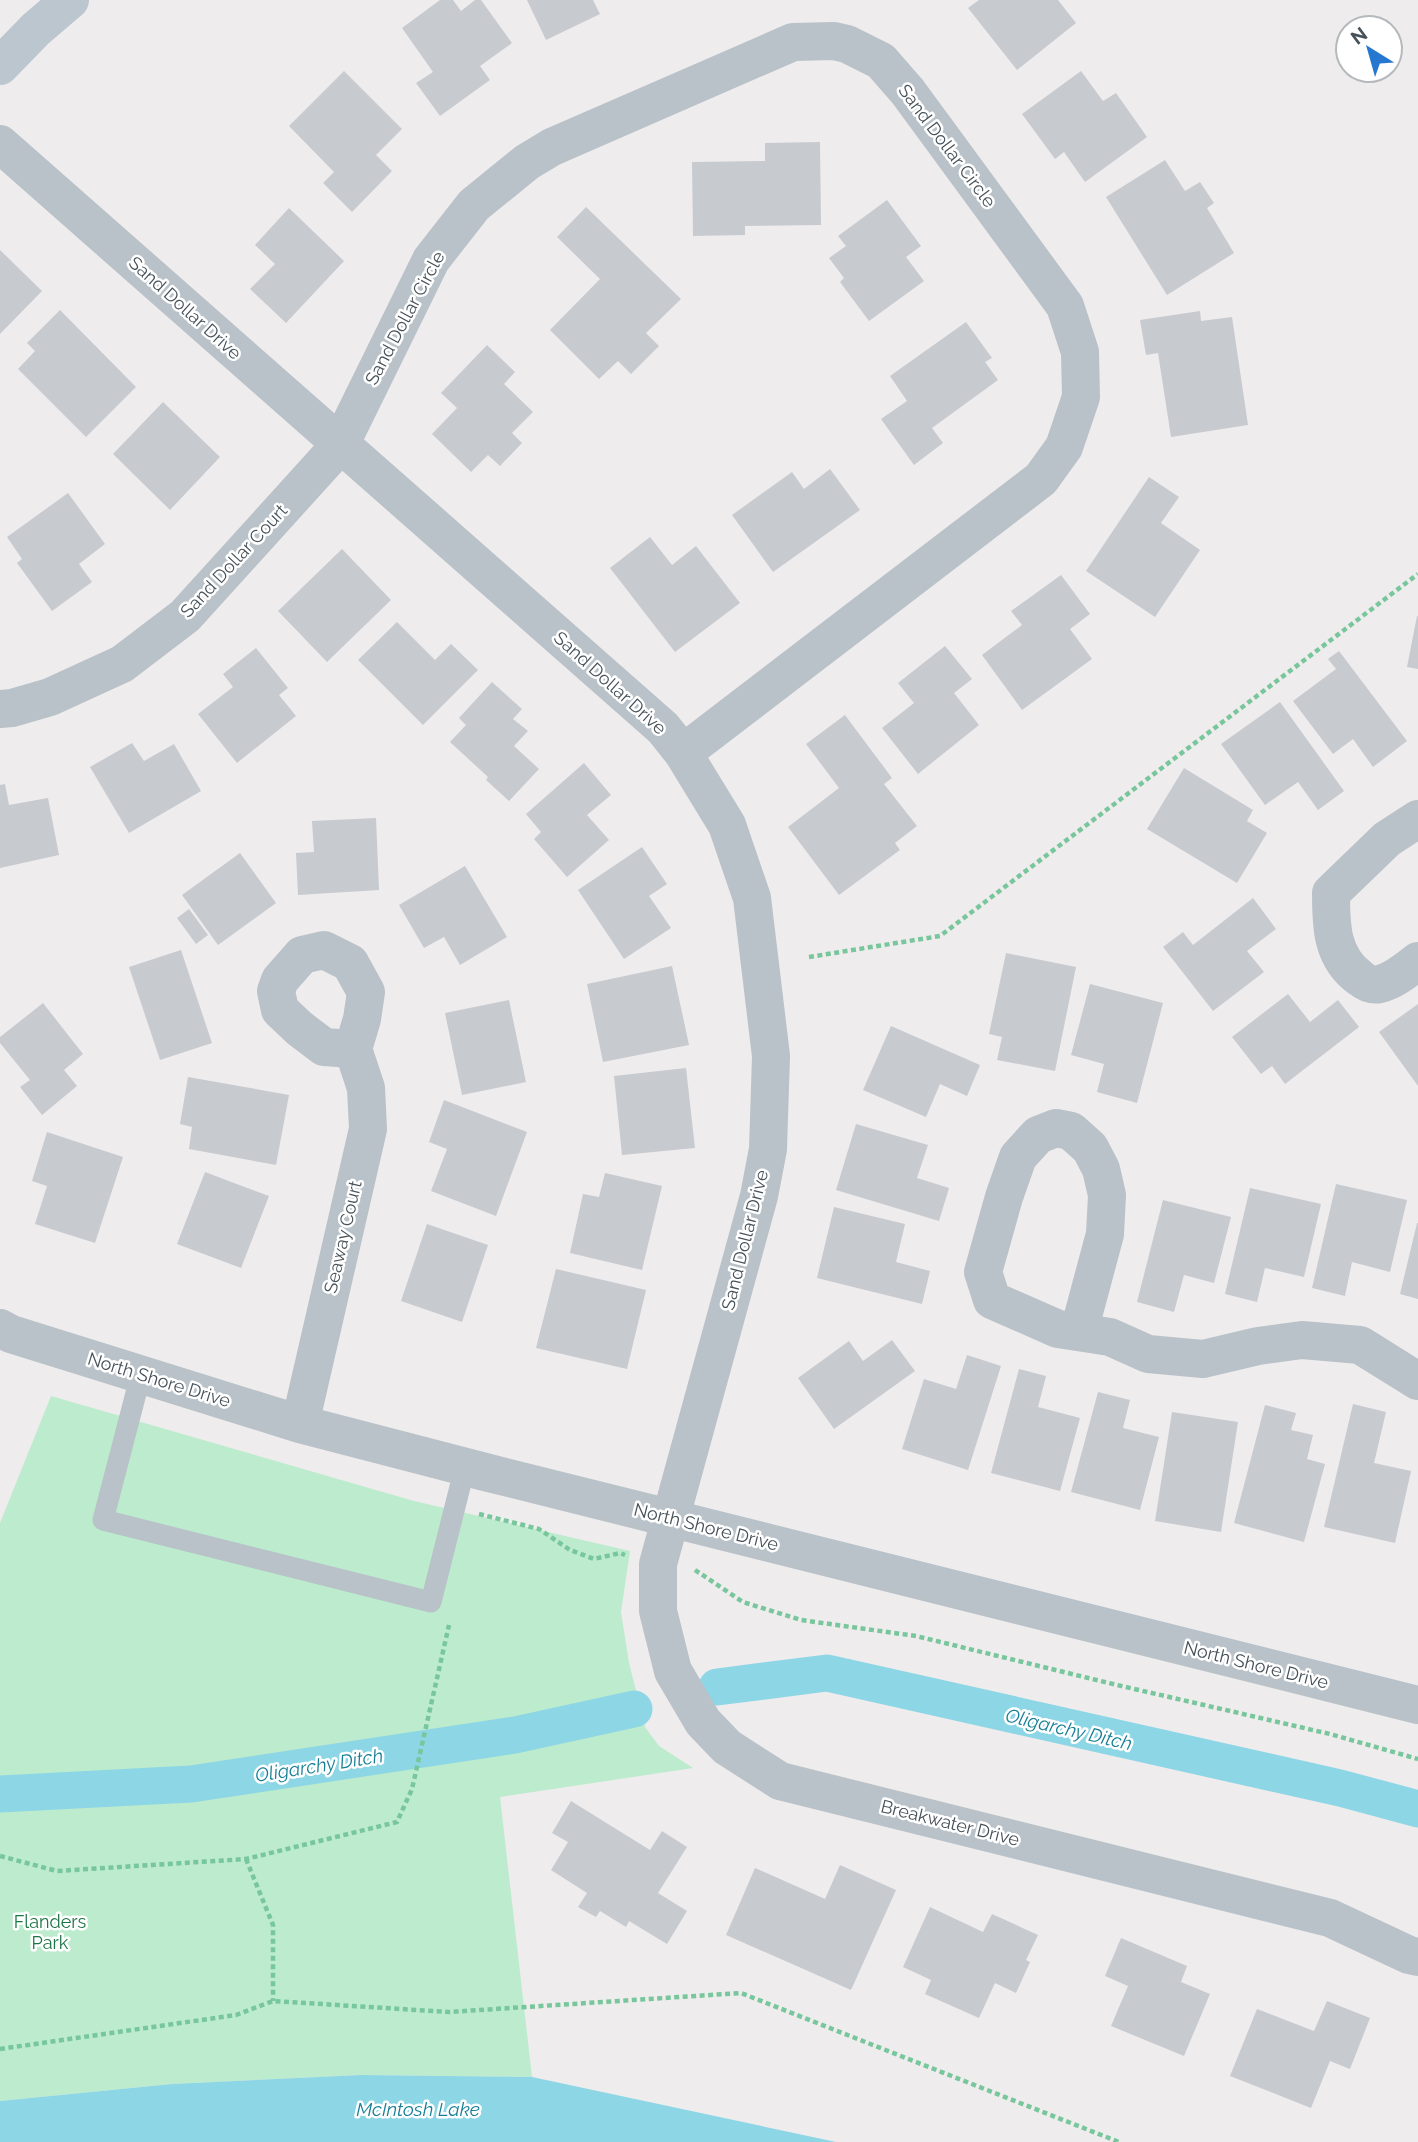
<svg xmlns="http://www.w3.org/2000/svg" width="1418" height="2142" viewBox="0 0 1418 2142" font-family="Raleway,sans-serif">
	<rect width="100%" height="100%" fill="#efeced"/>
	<path fill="#bdebcd" d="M 51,1396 L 414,1501 L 630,1551 L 621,1612 L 629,1663 L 645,1727 L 659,1746 L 693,1768 L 500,1797 L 532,2077 L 361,2075 L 172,2084 L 0,2101 L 0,1523 Z"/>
	<path fill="#8dd6e5" d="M 361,2075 L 532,2077 L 836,2142 L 0,2142 L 0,2101 L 172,2084 Z"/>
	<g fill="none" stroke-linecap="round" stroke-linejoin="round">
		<path stroke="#8dd6e5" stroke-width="37" d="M 717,1687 L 827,1673 L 1340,1788 L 1418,1809
			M 0,1794 L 191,1784 L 515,1735 L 634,1709"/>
	</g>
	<path fill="#c7cacf" d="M 440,0 L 453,0 L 461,11 L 475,0 L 481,0 L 512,43 L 480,66 L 490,80 L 440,116 L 416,83 L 433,72 L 402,28 Z
		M 527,0 L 593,0 L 600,14 L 546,40 Z
		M 979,0 L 1058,0 L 1076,23 L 1017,70 L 968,8 Z
		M 344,71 L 402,129 L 376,155 L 392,171 L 352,212 L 323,183 L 334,172 L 289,126 Z
		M 1081,71 L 1103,101 L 1116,93 L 1147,137 L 1085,182 L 1064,152 L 1055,159 L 1022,114 Z
		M 820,142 L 821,225 L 745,226 L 745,235 L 693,236 L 692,162 L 765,161 L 765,143 Z
		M 1165,160 L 1185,191 L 1200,182 L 1214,203 L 1207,208 L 1234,253 L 1167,295 L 1106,197 Z
		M 887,200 L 921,246 L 906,257 L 924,281 L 869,321 L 840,282 L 844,278 L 829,258 L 846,246 L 838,236 Z
		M 586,207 L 681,299 L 646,333 L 659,346 L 631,374 L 618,361 L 599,379 L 550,330 L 600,279 L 557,237 Z
		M 289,208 L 344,261 L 286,323 L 250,289 L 275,264 L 255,245 Z
		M 0,250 L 42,291 L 0,334 Z
		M 60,310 L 136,387 L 86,437 L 18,369 L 35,351 L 27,343 Z
		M 1200,311 L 1201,321 L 1232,317 L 1248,425 L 1171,437 L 1158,353 L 1146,355 L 1140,320 Z
		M 966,322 L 992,358 L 985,362 L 998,380 L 932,428 L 943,443 L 914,465 L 881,419 L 907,401 L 890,376 Z
		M 487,345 L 515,372 L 504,384 L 533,412 L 512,433 L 522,443 L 500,466 L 488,455 L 471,472 L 432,434 L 457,408 L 441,393 Z
		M 163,402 L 220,457 L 170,510 L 113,454 Z
		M 830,469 L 860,510 L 773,572 L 732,515 L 792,472 L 804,489 Z
		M 1149,477 L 1179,497 L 1161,523 L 1200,550 L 1155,617 L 1086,571 Z
		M 68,493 L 105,544 L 79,564 L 92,582 L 52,611 L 17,563 L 22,559 L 7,537 Z
		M 650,537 L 672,565 L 696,546 L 740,603 L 675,652 L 610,568 Z
		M 342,549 L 391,600 L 327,662 L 278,611 Z
		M 1061,575 L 1090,614 L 1070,629 L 1092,659 L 1022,710 L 982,655 L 1022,625 L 1011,611 Z
		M 1417,616 L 1418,616 L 1418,669 L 1407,667 Z
		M 397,622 L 435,660 L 451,644 L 478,670 L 423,725 L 358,660 Z
		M 945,646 L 972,679 L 954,693 L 979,725 L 918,774 L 882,728 L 914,703 L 898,683 Z
		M 256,648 L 288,688 L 279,695 L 296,716 L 237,763 L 198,714 L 233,687 L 223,674 Z
		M 1339,651 L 1407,741 L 1373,767 L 1353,739 L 1333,754 L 1293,701 L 1336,669 L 1328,659 Z
		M 492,682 L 522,709 L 513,719 L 528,731 L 514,746 L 539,769 L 509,801 L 486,780 L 488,777 L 450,742 L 466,725 L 459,718 Z
		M 1280,702 L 1344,791 L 1318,810 L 1298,782 L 1265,805 L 1221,744 Z
		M 845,715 L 892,778 L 884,784 L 917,826 L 895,843 L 900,850 L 839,895 L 788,827 L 839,788 L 806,744 Z
		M 132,743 L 144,761 L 174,744 L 201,791 L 129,833 L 90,767 Z
		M 584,763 L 611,795 L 587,815 L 609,840 L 567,877 L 534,839 L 541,832 L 526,814 Z
		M 1184,768 L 1253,810 L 1247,821 L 1267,833 L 1237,883 L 1147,829 Z
		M 5,784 L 9,805 L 48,798 L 59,855 L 0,868 L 0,785 Z
		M 376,818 L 379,890 L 298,895 L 296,853 L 314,852 L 312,821 Z
		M 642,847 L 667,884 L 649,896 L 671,928 L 624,959 L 578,890 Z
		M 240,853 L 276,903 L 218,945 L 182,895 Z
		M 465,866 L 507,937 L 460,965 L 444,937 L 424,948 L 399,905 Z
		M 1253,898 L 1276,929 L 1247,951 L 1264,972 L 1213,1011 L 1163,947 L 1183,932 L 1193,945 Z
		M 189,909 L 208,935 L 196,944 L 177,918 Z
		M 181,950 L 212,1043 L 160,1060 L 129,967 Z
		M 1006,953 L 1076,967 L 1055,1071 L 997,1060 L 1002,1037 L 989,1034 Z
		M 672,966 L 689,1045 L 603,1062 L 587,984 Z
		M 1090,984 L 1163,1003 L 1137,1103 L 1097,1092 L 1104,1064 L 1071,1055 Z
		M 1288,994 L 1310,1022 L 1338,1000 L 1359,1027 L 1285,1084 L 1272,1066 L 1261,1074 L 1232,1037 Z
		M 509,1000 L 526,1082 L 462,1095 L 445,1013 Z
		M 43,1003 L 83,1054 L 64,1070 L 77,1086 L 42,1115 L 20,1087 L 30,1080 L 0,1043 L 0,1037 Z
		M 1418,1004 L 1418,1086 L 1379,1032 Z
		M 891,1026 L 980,1065 L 967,1096 L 940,1084 L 926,1117 L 863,1090 Z
		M 686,1068 L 695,1148 L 622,1155 L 614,1076 Z
		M 188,1077 L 289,1095 L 276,1165 L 189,1149 L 192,1127 L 180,1124 Z
		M 444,1100 L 527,1132 L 496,1216 L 431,1191 L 447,1149 L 429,1142 Z
		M 856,1124 L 928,1145 L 917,1178 L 949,1188 L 939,1221 L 836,1190 Z
		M 47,1132 L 123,1157 L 95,1243 L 35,1224 L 47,1186 L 32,1181 Z
		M 205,1172 L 269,1196 L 241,1268 L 177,1244 Z
		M 605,1173 L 662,1186 L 642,1270 L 570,1253 L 583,1194 L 599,1197 Z
		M 1336,1184 L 1407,1200 L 1390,1272 L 1352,1262 L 1345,1296 L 1312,1288 Z
		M 1250,1188 L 1321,1204 L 1304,1277 L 1265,1268 L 1257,1302 L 1225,1294 Z
		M 1163,1200 L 1231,1217 L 1214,1283 L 1184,1275 L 1174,1312 L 1137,1302 Z
		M 834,1207 L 905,1224 L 896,1262 L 930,1271 L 922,1304 L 817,1278 Z
		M 1417,1223 L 1418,1223 L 1418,1299 L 1400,1294 Z
		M 427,1224 L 488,1245 L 462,1322 L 401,1301 Z
		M 556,1269 L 646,1290 L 627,1369 L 536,1348 Z
		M 892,1340 L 915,1371 L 834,1429 L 798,1378 L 849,1341 L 863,1361 Z
		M 967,1355 L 1001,1366 L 968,1470 L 902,1449 L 924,1379 L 956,1389 Z
		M 1019,1369 L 1046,1376 L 1038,1407 L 1080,1418 L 1060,1491 L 991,1473 Z
		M 1098,1392 L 1130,1400 L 1123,1428 L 1159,1437 L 1140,1510 L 1071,1492 Z
		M 1353,1404 L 1386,1412 L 1374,1463 L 1411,1471 L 1395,1543 L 1324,1527 Z
		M 1265,1405 L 1296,1413 L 1291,1430 L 1313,1435 L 1307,1459 L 1325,1464 L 1304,1542 L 1234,1523 Z
		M 1172,1412 L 1238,1422 L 1221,1532 L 1155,1521 Z
		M 571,1801 L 650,1850 L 662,1831 L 687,1847 L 658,1893 L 687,1911 L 667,1944 L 629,1921 L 626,1927 L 600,1911 L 596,1917 L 578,1907 L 587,1893 L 551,1870 L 568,1842 L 552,1833 Z
		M 840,1865 L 896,1890 L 851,1990 L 726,1935 L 755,1868 L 825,1899 Z
		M 930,1907 L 983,1932 L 992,1914 L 1038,1935 L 1026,1960 L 1030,1962 L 1016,1993 L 995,1983 L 979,2018 L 925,1994 L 931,1980 L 903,1967 Z
		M 1121,1938 L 1187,1966 L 1181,1982 L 1210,1994 L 1184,2056 L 1111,2026 L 1128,1986 L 1105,1976 Z
		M 1327,2001 L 1370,2018 L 1350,2069 L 1330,2061 L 1311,2108 L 1230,2076 L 1257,2009 L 1314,2031 Z"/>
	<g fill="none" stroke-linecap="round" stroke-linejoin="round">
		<path stroke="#78c69c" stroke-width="4.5" stroke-dasharray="5 3.5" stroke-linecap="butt" d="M 809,957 L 940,936 L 1418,574
			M 479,1514 L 539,1529 L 570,1550 L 594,1559 L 620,1553 L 625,1555
			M 695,1570 L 743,1602 L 801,1620 L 916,1636 L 1117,1685 L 1330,1734 L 1418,1759
			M 0,1856 L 57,1871 L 246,1859 L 397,1822 L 412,1789 L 449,1625
			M 246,1859 L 273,1925 L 273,2001
			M 0,2049 L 236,2015 L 273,2001 L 449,2012 L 741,1993 L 1119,2142"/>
		<path stroke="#b9c2c8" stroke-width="21" d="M 141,1374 L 103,1520 L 431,1602 L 465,1467"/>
		<path stroke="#b9c2c8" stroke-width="38" d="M 0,144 L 663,728 L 683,753 L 727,825 L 752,898 L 771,1056 L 768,1149 L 759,1196 L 658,1564 L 658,1611 L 673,1671 L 703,1722 L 727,1747 L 780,1781 L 1330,1918 L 1409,1955 L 1418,1957
			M 0,709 L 12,708 L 50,697 L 122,664 L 185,616 L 340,445 L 431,260 L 474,205 L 527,162 L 552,147 L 793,42 L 834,41 L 847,44 L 881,61 L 908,92 L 1065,306 L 1080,352 L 1081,397 L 1064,447 L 1041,479 L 683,753
			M 1418,819 L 1387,839 L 1331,893 C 1331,925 1331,957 1360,978 C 1366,983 1372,986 1380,984 C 1395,980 1406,970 1418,961
			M 324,950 L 350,963 L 366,992 L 362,1019 L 353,1049 L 324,1047 L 299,1028 L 280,1010 L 276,991 L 280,980 L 302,955 Z
			M 0,1328 L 11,1334 L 300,1424 L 485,1472 L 1418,1705
			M 1079,1331 L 1105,1234 L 1107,1195 L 1101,1169 L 1090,1148 L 1071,1131 L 1056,1128 L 1038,1135 L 1018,1157 L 1004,1197 L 983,1272 L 992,1300 L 1058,1329 L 1110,1337 L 1148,1354 L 1203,1359 L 1258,1346 L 1302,1340 L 1360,1345 L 1418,1381
			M 300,1424 L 368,1129 L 366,1088 L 353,1049"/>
		<path stroke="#bbc6cf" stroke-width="38" d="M 0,66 L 36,29 L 70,0"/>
	</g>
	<g text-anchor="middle" stroke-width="5" stroke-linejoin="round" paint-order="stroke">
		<g font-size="18" fill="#465158" stroke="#fff">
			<text transform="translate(947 146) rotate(53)" y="6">Sand Dollar Circle</text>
			<text transform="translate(185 308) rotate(42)" y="6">Sand Dollar Drive</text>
			<text transform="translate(405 318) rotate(-62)" y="6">Sand Dollar Circle</text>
			<text transform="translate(234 561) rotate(-47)" y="6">Sand Dollar Court</text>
			<text transform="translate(610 683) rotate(42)" y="6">Sand Dollar Drive</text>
			<text transform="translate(343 1237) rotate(-77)" y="6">Seaway Court</text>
			<text transform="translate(745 1240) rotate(-76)" y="6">Sand Dollar Drive</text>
			<text transform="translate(159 1380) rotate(17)" y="6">North Shore Drive</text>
			<text transform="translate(706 1527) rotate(14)" y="6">North Shore Drive</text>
			<text transform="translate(1256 1665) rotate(14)" y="6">North Shore Drive</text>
			<text transform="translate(950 1823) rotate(14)" y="6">Breakwater Drive</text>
		</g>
		<g font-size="18" fill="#1d7445" stroke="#fff">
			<text x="50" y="1928">Flanders<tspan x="50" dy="21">Park</tspan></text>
		</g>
		<g font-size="19" font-style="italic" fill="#167f95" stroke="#fff">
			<text transform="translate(1069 1729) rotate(13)" y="7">Oligarchy Ditch</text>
			<text transform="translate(319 1765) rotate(-9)" y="7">Oligarchy Ditch</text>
			<text x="418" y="2116">McIntosh Lake</text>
		</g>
	</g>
	<g transform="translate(1369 49) rotate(323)"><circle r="33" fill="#ffffff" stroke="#b5b9bc" stroke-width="2"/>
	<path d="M0-5L12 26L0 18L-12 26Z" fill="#2577d0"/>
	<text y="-10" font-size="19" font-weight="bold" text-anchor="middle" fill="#465158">N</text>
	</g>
</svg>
